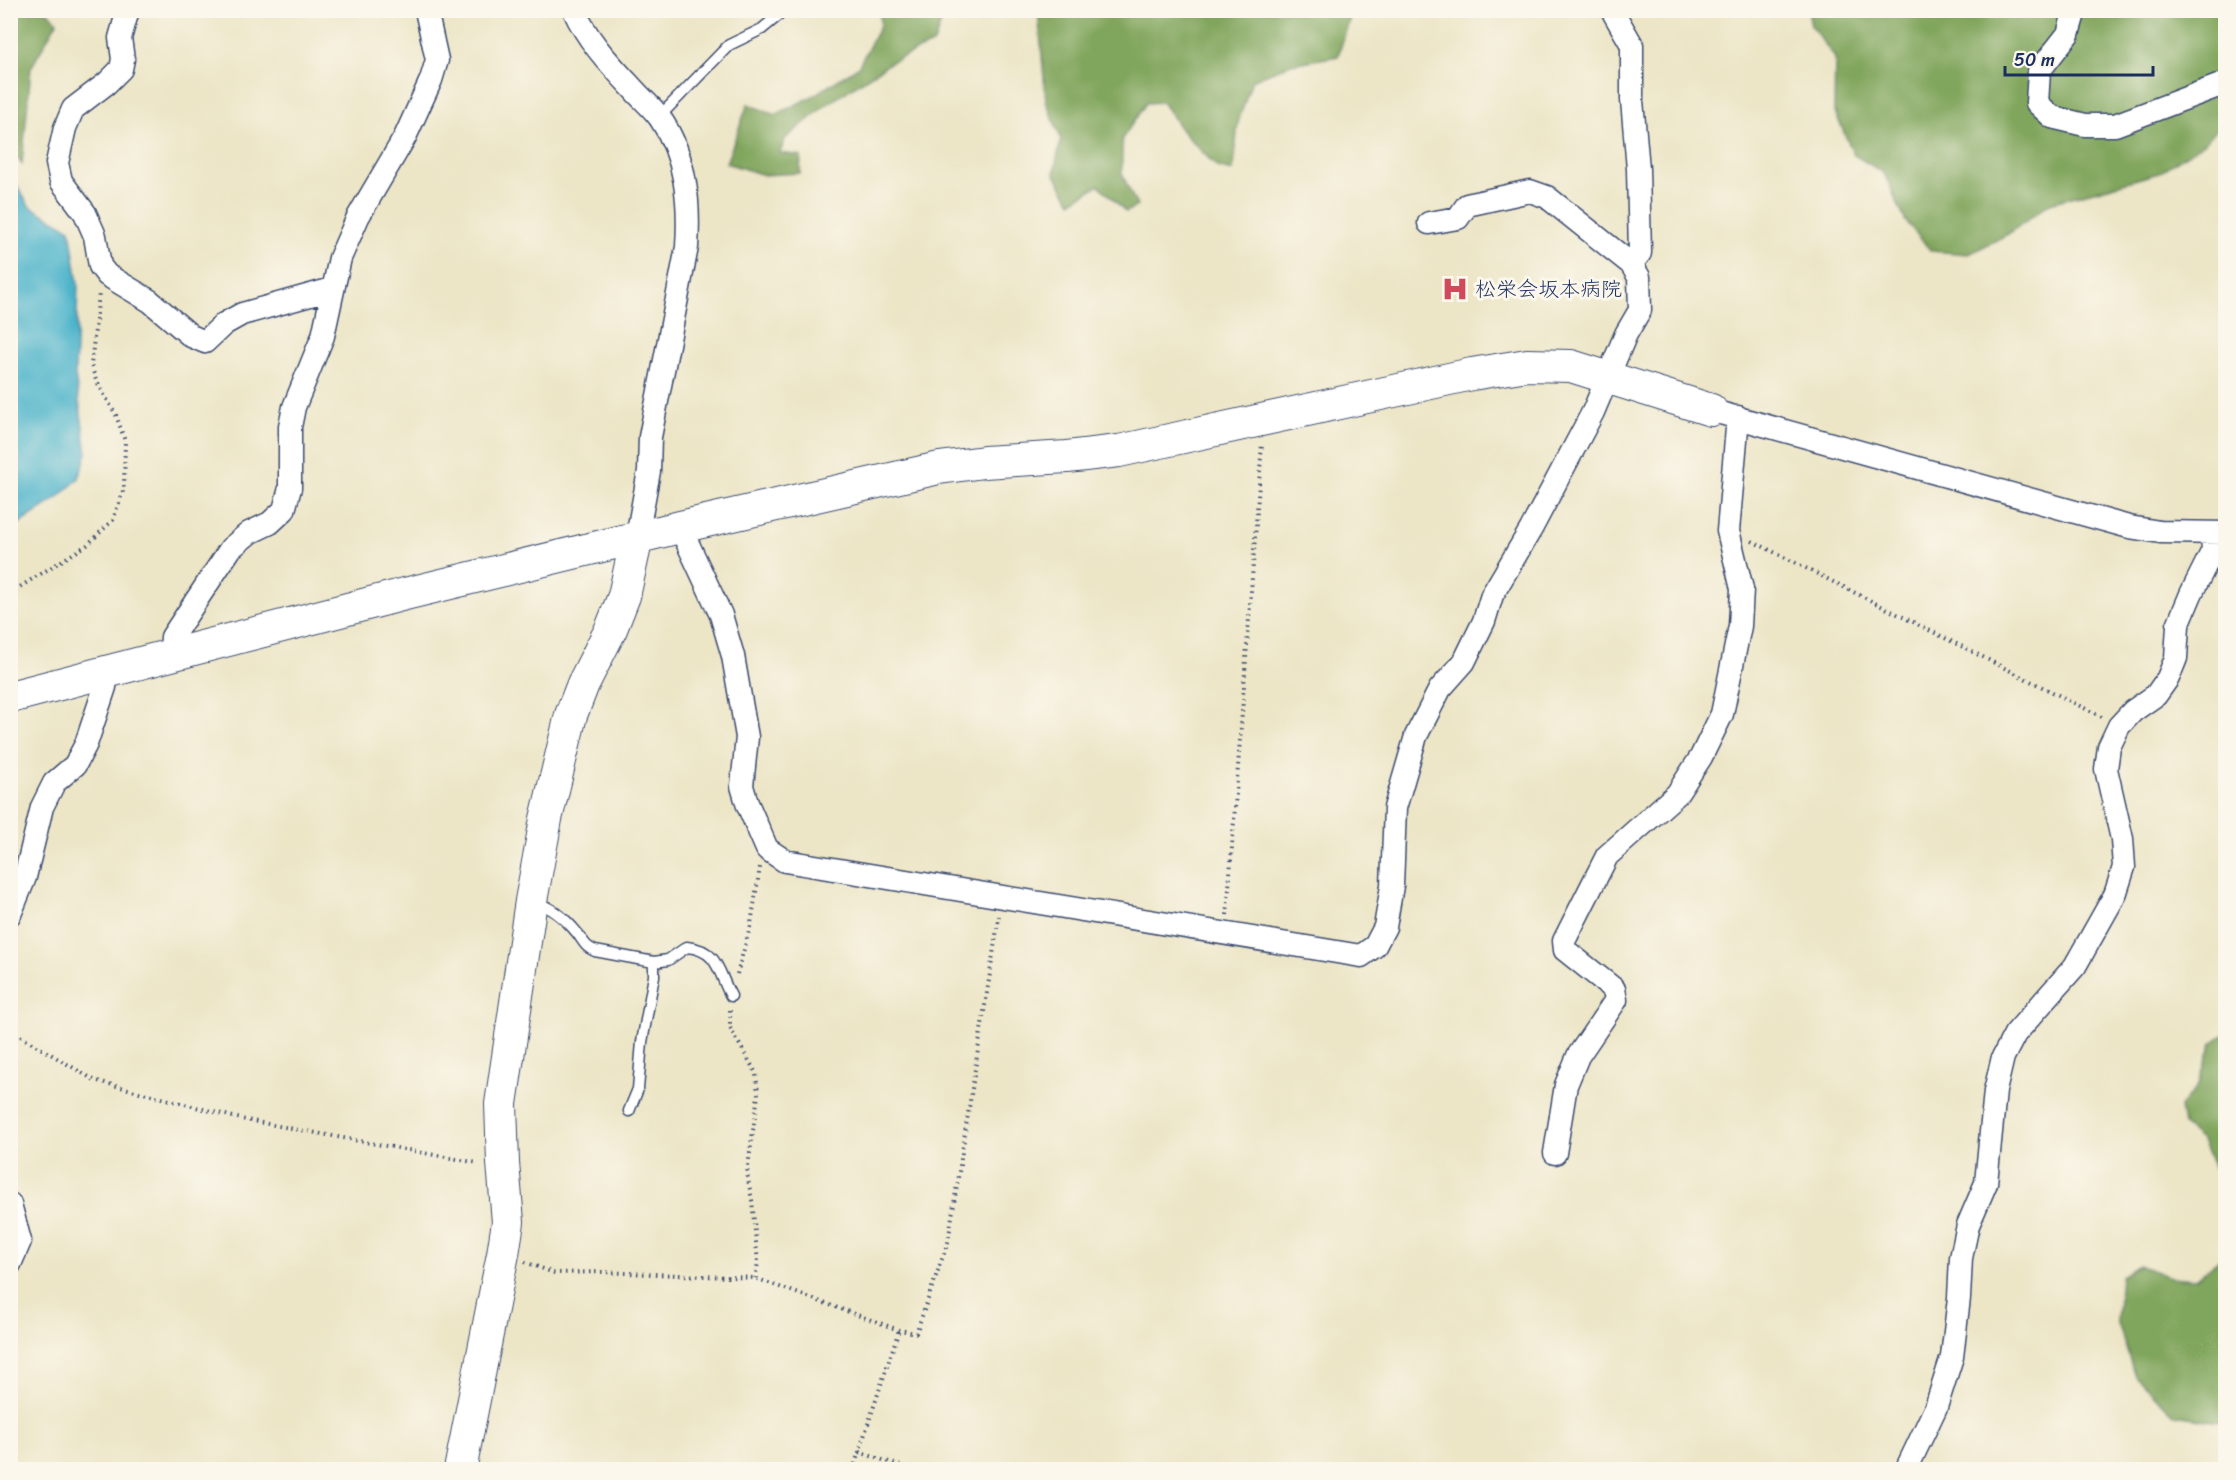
<svg xmlns="http://www.w3.org/2000/svg" width="2236" height="1480" viewBox="0 0 2236 1480" font-family="Sriracha,'Klee One',sans-serif">
	<rect width="100%" height="100%" fill="#fbf7ec"/>
	<filter id="ink" filterUnits="userSpaceOnUse"><feTurbulence type="fractalNoise" baseFrequency=".0167" numOctaves="2"/><feDisplacementMap in="SourceGraphic" scale="12" xChannelSelector="R" yChannelSelector="G"/><feConvolveMatrix kernelMatrix="1 2 1 2 8 2 1 2 1" color-interpolation-filters="sRGB"/></filter>
	<filter id="wash" filterUnits="userSpaceOnUse"><feTurbulence type="fractalNoise" baseFrequency=".008" numOctaves="4" result="noise"/><feDisplacementMap in="SourceGraphic" scale="24" xChannelSelector="R" yChannelSelector="G"/><feGaussianBlur stdDeviation="1.35" result="paint"/><feColorMatrix in="noise" values="0 0 0 0 0 0 0 0 0 0 0 0 0 0 0 0 0 1.4 0 .05"/><feComposite in="paint" operator="in"/></filter>
	<g filter="url(#wash)">
		<rect width="100%" height="100%" fill="#ece5c6"/>
		<path fill="#80a55b" stroke="#4e6a5c" stroke-width="1.5" d="M 10,11 L 47,11 L 57,22 L 31,68 L 22,164 L 11,145 Z
			M 880,11 L 945,11 L 934,43 L 891,62 L 826,105 L 785,139 L 780,153 L 801,156 L 800,173 L 764,175 L 726,163 L 748,104 L 775,115 L 813,96 L 858,67 L 880,26 Z
			M 1038,11 L 1038,10 L 1352,11 L 1338,56 L 1291,64 L 1252,80 L 1238,123 L 1233,171 L 1217,167 L 1184,133 L 1162,102 L 1146,103 L 1122,139 L 1122,174 L 1137,206 L 1126,212 L 1099,185 L 1071,202 L 1054,173 L 1061,139 L 1046,101 Z
			M 1808,11 L 2225,11 L 2225,121 L 2204,143 L 2159,173 L 2050,203 L 2008,234 L 1969,254 L 1931,251 L 1905,220 L 1884,173 L 1854,155 L 1834,110 L 1835,58 L 1811,26 Z
			M 2225,1034 L 2225,1182 L 2214,1168 L 2202,1141 L 2183,1125 L 2180,1107 L 2198,1085 L 2212,1043 Z
			M 2225,1254 L 2225,1426 L 2220,1422 L 2175,1415 L 2135,1376 L 2117,1320 L 2121,1276 L 2139,1265 L 2170,1277 L 2195,1279 Z"/>
		<path fill="#4bb3ca" stroke="#337194" stroke-width="1.5" d="M 10,174 L 29,206 L 70,229 L 78,284 L 75,375 L 87,453 L 79,478 L 58,498 L 11,529 Z"/>
	</g>
	<g filter="url(#ink)">
		<g fill="none" stroke-linecap="round" stroke-linejoin="round">
			<g stroke="#3a4a6e" stroke-width="13">
				<path id="lane" d="M 659,117 L 729,45 L 762,29 L 779,15 L 781,10
					M 534,902 C 552,907 566,919 578,934 C 584,942 585,947 595,951 L 654,962 L 668,960 L 687,947 C 719,950 718,973 731,996
					M 629,1111 L 638,1089 L 642,1042 L 654,976 L 654,962"/>
			</g>
			<g stroke="#3a4a6e" stroke-width="25">
				<path id="street" d="M 128,10 L 120,38 L 123,59 L 121,69 L 107,83 L 73,109 L 65,128 L 57,163 L 61,181 L 85,213 L 95,236 L 100,266 L 107,275 L 150,301 L 191,336 L 205,342 L 224,324 L 242,314 L 332,289
					M 574,10 C 588,42 612,66 635,91 C 643,100 653,108 660,118 C 686,156 690,202 687,247 L 650,437 L 649,471 L 637,537
					M 1612,10 L 1632,45 L 1632,100 L 1638,169 L 1640,253 L 1631,264
					M 2075,10 L 2068,34 L 2039,71 L 2037,103 L 2052,117 L 2085,125 L 2115,125 L 2226,83
					M 1724,414 L 2129,527 L 2160,532 L 2226,533
					M 680,527 L 721,615 L 733,656 L 747,737 L 742,786 L 747,803 L 767,849 L 785,861 L 1361,956 L 1375,946 L 1385,927 L 1392,886 L 1395,808 L 1416,736 L 1440,689 L 1464,662 L 1484,621 L 1492,595 L 1531,529 L 1593,412 L 1626,334 L 1640,310 L 1639,277 L 1631,264 L 1547,197 L 1530,191 L 1467,205 L 1458,218 L 1429,223
					M 171,654 L 172,637 L 231,548 L 249,533 L 270,523 L 284,510 L 290,488 L 290,427 L 294,407 L 323,336 L 340,258 L 358,217 L 405,137 L 431,80 L 437,60 L 426,10
					M 10,914 L 25,877 L 42,807 L 54,783 L 75,765 L 86,744 L 105,687 L 107,673
					M 1555,1153 L 1566,1085 L 1578,1056 L 1616,1000 L 1614,989 L 1565,950 L 1564,941 L 1607,856 L 1677,794 L 1701,757 L 1722,714 L 1740,626 L 1742,589 L 1728,531 L 1738,417
					M 10,1204 L 20,1241 L 10,1264
					M 1906,1470 L 1936,1407 L 1952,1357 L 1959,1298 L 1961,1258 L 1968,1225 L 1986,1183 L 1995,1091 L 2003,1057 L 2015,1034 L 2075,966 L 2115,895 L 2124,867 L 2122,839 L 2106,769 L 2109,747 L 2119,726 L 2133,711 L 2156,695 L 2168,678 L 2176,658 L 2178,625 L 2191,594 L 2213,550 L 2212,534"/>
			</g>
			<g stroke="#3a4a6e" stroke-width="34">
				<path id="secondary" d="M 10,697 L 405,594 L 680,527 L 939,468 L 984,462 L 1067,457 L 1119,451 L 1472,374 L 1527,365 L 1571,366 L 1711,410
					M 460,1470 L 503,1254 L 508,1222 L 503,1163 L 501,1104 L 531,901 L 546,819 L 571,715 L 583,684 L 611,629 L 624,596 L 637,537"/>
			</g>
			<path stroke="#3a4a6e" stroke-width="4" stroke-dasharray="1.5 4.5" stroke-linecap="butt" d="M 1752,541 L 2102,717
				M 10,593 L 87,545 L 113,520 L 124,488 L 125,441 L 116,415 L 96,380 L 91,365 L 99,294
				M 1227,915 L 1262,443
				M 737,974 L 751,924 L 760,867
				M 730,1010 L 730,1028 L 756,1073 L 758,1095 L 747,1174 L 752,1200 L 758,1263 L 755,1278
				M 10,1030 L 94,1080 L 241,1119 L 478,1163
				M 525,1262 L 554,1273 L 601,1272 L 755,1278 L 899,1330 L 916,1333 L 948,1242 L 999,916
				M 859,1452 L 913,1470
				M 853,1470 L 899,1330"/>
			<use href="#lane" stroke="#fff" stroke-width="10"/>
			<use href="#street" stroke="#fff" stroke-width="22"/>
			<use href="#secondary" stroke="#fff" stroke-width="32"/>
		</g>
	</g>
	<defs>
		<g id="hospital-bare" transform="scale(2.07)"><path d="M-5-5h3v3.5h4V-5h3V5h-3V1.5h-4V5h-3Z" fill="#d1495b" stroke="#fbf7ec" stroke-width="2.5" paint-order="stroke"/></g>
	</defs>
	<g fill-rule="evenodd">
		<use href="#hospital-bare" x="1455" y="289"/>
	</g>
	<g text-anchor="middle" stroke-width="6" stroke-linejoin="round" paint-order="stroke">
		<g font-size="21" fill="#1b2f5e" stroke="#fbf7ec" text-anchor="start">
			<text x="1475" y="296">松栄会坂本病院</text>
		</g>
	</g>
	<rect width="2236" height="1480" fill="none" stroke="#fbf7ec" stroke-width="36"/>
	<path d="M2005 66v9h148v-9" fill="none" stroke="#1b2f5e" stroke-width="3"/>
	<text x="2014" y="66" font-size="18" fill="#1b2f5e" stroke="#fbf7ec" stroke-width="4.5" paint-order="stroke">50 m</text>
</svg>
